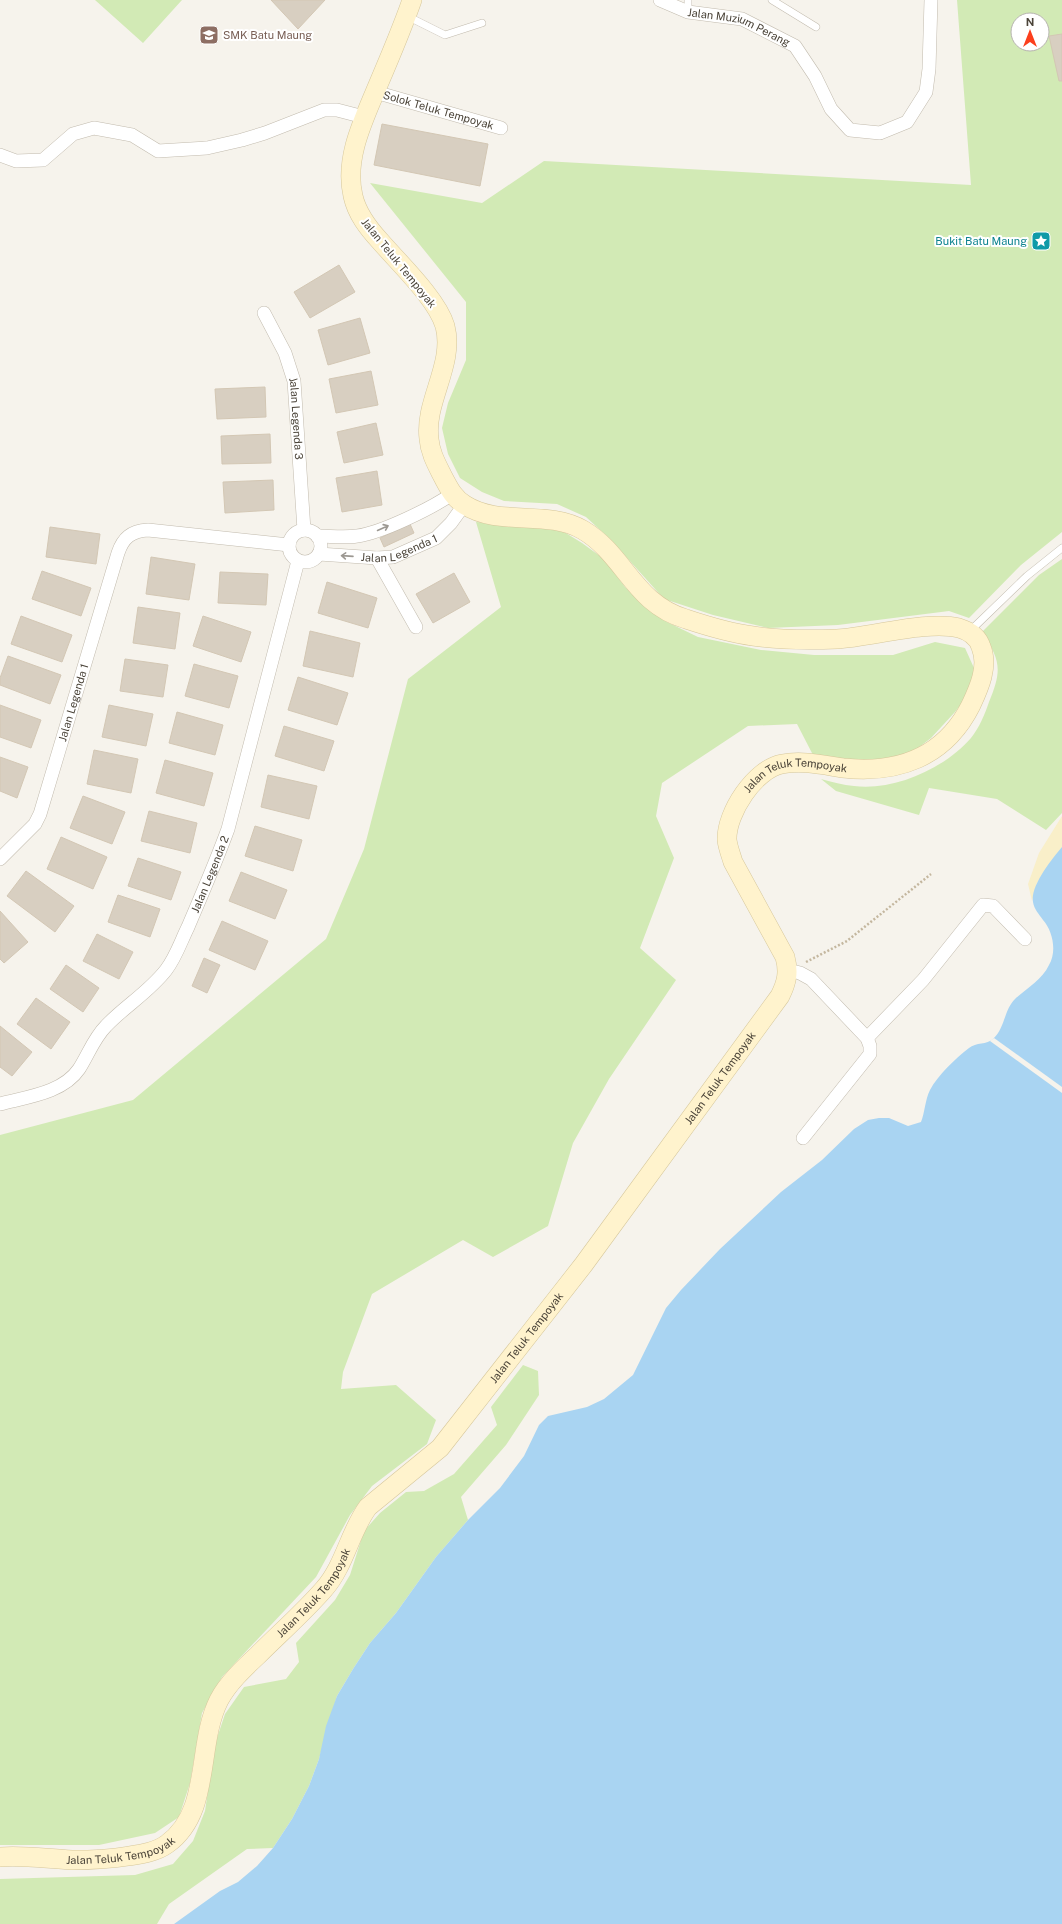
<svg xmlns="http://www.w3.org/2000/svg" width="1062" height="1924" viewBox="0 0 1062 1924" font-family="'Public Sans',sans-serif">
	<rect width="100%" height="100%" fill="#f6f3ec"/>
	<path fill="#d2eab5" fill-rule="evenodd" d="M 95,0 L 182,0 L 143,43 Z
		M 957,0 L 1062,0 L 1062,532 L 1021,565 L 969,618 L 949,611 L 838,625 L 768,628 L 713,615 L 664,599 L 610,539 L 586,517 L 557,504 L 504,501 L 482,492 L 460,478 L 448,454 L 442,428 L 448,403 L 466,360 L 466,302 L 370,183 L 482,203 L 544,161 L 971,185 ZM 1018,20 L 1042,20 L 1042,44 L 1018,44 Z
		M 476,522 L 556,527 L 582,543 L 604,559 L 625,587 L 645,606 L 667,622 L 698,637 L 761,650 L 814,655 L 893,655 L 935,642 L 965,648 L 974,668 L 971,691 L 955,712 L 931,738 L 914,751 L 892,758 L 867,762 L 813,755 L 797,724 L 748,726 L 662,783 L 656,816 L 674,858 L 640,948 L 676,980 L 609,1079 L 573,1143 L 548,1226 L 493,1257 L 463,1240 L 372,1294 L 343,1372 L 341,1389 L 396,1385 L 436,1420 L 427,1444 L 372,1486 L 350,1515 L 316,1577 L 222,1677 L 202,1713 L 190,1783 L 179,1817 L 155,1833 L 99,1845 L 0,1845 L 0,1135 L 133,1100 L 326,939 L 364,849 L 408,679 L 501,607 Z
		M 1062,559 L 1062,813 L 1046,830 L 997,799 L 929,788 L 919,815 L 836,791 L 821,779 C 832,782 843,785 854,786 C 895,791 945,768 971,738 C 979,728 985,714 989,702 C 1002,670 1001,661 982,632 L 1039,575 Z
		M 523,1365 L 538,1371 L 539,1395 L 506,1445 L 461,1497 L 468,1520 L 436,1557 L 396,1613 L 370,1643 L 353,1669 L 337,1696 L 319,1759 L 309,1786 L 292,1819 L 273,1848 L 247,1849 L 169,1904 L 157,1924 L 0,1924 L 0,1879 L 135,1875 L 173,1864 L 193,1841 L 205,1811 L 215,1744 L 225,1714 L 244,1687 L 286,1679 L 299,1662 L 296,1643 L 335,1600 L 350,1575 L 364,1531 L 380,1513 L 406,1492 L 424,1491 L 454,1474 L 497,1425 L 491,1407 Z"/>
	<path fill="#f9efc9" d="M 1062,816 L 1062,847 L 1037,883 L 1032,901 L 1028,884 L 1039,853 Z"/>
	<path fill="#a9d4f2" d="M 1062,847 L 1062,1924 L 174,1924 L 220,1891 L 238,1882 L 257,1866 L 273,1848 L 292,1819 L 309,1786 L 319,1759 L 326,1726 L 337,1696 L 353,1669 L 370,1643 L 396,1613 L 436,1557 L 468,1520 L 500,1488 L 524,1456 L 539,1425 L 548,1416 L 587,1407 L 604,1399 L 633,1375 L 666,1308 L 681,1290 L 720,1249 L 781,1192 L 822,1160 L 854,1129 L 868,1120 L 879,1118 L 889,1118 L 908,1126 L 921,1122 C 925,1112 925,1100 930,1090 C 938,1075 955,1059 969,1048 C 976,1042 987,1045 993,1039 C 1005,1028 1004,1010 1015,999 C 1027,988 1042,980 1049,965 C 1057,952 1053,931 1043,920 C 1039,914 1034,909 1033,902 C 1030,886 1052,859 1062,847 Z"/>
	<path fill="#f6f3ec" d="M 994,1038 L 1062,1087 L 1062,1093 L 990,1041 Z"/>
	<path fill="#d8cfc1" stroke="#d3c7b4" d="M 271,0 L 325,0 L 298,29 Z
		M 1062,34 L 1062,81 L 1059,81 L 1049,36 Z
		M 382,124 L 488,144 L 480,186 L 374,165 Z
		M 339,265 L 355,292 L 310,318 L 294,292 Z
		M 360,318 L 370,353 L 328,365 L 318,330 Z
		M 371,371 L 378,405 L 336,413 L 329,379 Z
		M 265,387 L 266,417 L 217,419 L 215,389 Z
		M 376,423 L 383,455 L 344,463 L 337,432 Z
		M 270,434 L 271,463 L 222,464 L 221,436 Z
		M 377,471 L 382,505 L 342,512 L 336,478 Z
		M 273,480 L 274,510 L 225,513 L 223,482 Z
		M 410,524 L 414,533 L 384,547 L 380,538 Z
		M 50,527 L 100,534 L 96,564 L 46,557 Z
		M 151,557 L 195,564 L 189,600 L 146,594 Z
		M 42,571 L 91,588 L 81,616 L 32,599 Z
		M 220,572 L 268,574 L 266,605 L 218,603 Z
		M 454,573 L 470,602 L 433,623 L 416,594 Z
		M 327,582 L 377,598 L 368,628 L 318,613 Z
		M 138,607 L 180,613 L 175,649 L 133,643 Z
		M 21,616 L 72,635 L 62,662 L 11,644 Z
		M 203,616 L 251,632 L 241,662 L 193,646 Z
		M 310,631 L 360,643 L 353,677 L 303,666 Z
		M 8,656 L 61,675 L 50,704 L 0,685 L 0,678 Z
		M 125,659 L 168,665 L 163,697 L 120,691 Z
		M 194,664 L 238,676 L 229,708 L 185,696 Z
		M 298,677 L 348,693 L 337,725 L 288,710 Z
		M 0,705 L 41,720 L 31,748 L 0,737 Z
		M 109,705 L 153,714 L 146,746 L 102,737 Z
		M 177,712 L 223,725 L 215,755 L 169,743 Z
		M 284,726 L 334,741 L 324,771 L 275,756 Z
		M 94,750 L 138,759 L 131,793 L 87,784 Z
		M 0,757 L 28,767 L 17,798 L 0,791 Z
		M 165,760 L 213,773 L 204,806 L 156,793 Z
		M 268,775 L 317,786 L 309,819 L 261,807 Z
		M 83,796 L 125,812 L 112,844 L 70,828 Z
		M 149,811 L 197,823 L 190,853 L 141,841 Z
		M 255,826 L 302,840 L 293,871 L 245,856 Z
		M 61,837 L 107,857 L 93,889 L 47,869 Z
		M 138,858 L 181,872 L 171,900 L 128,886 Z
		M 26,871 L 74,906 L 55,932 L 7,896 Z
		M 241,872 L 287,890 L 275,919 L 229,901 Z
		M 118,895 L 160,909 L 150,937 L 108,922 Z
		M 0,911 L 28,942 L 4,963 L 0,959 Z
		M 222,921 L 268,941 L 255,970 L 209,950 Z
		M 97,934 L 133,952 L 119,979 L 83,961 Z
		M 204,958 L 220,965 L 207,993 L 192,986 Z
		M 66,965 L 99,988 L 83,1012 L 50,989 Z
		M 36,998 L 70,1022 L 51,1049 L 17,1024 Z
		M 0,1026 L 32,1052 L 12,1076 L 0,1067 Z"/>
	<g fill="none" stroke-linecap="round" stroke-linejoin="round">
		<g stroke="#c2bbae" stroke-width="8">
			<path id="lane" d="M 688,0 L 688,12
				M 772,0 L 816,27
				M 407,16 L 445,35 L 482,23
				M 969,632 L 1027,576 L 1062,548"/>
		</g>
		<g stroke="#c2bbae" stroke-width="14">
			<g id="street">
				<path id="s1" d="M 660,0 L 688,12 L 742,19 L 795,46 L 815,76 L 831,109 L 850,130 L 880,133 L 907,122 L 926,92 L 929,69 L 931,0"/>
				<path id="s2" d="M 375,92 L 501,128"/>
				<path d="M 0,155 L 16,161 L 43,160 L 73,134 L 94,128 L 132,135 L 158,151 L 207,148 L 242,140 L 265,133 L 324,110 L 337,110 L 364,117"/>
				<path id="s3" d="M 264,313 L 285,353 L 294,381 L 304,530"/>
				<circle cx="305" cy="546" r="16"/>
				<path d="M 317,536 C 330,536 344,538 357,536 C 381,533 432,508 452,494"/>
				<path id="s4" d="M 319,554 L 377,558 L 393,557 L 436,538 L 451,523 L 464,505"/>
				<path d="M 377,558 L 416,627"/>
				<path id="s5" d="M 0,859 L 35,824 L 40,814 L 118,553 C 123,538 131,531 148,530 L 289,545"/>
				<path d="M 788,970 L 800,973 L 811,979 L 867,1038 L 870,1046 L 870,1054 L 803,1138"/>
				<path d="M 867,1038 L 923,980 L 983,905 L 993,906 L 1025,939"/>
				<path id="s6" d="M 0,1104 C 26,1097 63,1093 79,1069 C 88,1055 94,1038 106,1026 C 125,1006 149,992 166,970 C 176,957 181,941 188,927 C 202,894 216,862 228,829 L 298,561"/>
			</g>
		</g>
		<g stroke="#d6c79b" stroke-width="20">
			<g id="secondary">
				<path id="s7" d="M 0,1857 C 24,1855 48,1859 72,1860 C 91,1860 111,1859 129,1856 C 142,1854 156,1852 167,1844 C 212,1812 196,1745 219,1700 C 228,1683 244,1668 258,1655 C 280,1633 304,1612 324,1589 C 345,1565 350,1531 368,1507 L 440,1448 L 584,1264 L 780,996 C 787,982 789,972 785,957 L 733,862 C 731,855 728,848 727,840 C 726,813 755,769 782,764 C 802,760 823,765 843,768 C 898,774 945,757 971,705 C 979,688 989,666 981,647 C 978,637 969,631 959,628 C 928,620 871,637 837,639 C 810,640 779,640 753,636 C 730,633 707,626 686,619 C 634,604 625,555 583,530 C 547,509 499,527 465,505 C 453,498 448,486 442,475 C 436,463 430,452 429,439 C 424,401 455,365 445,326 C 437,299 399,263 380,241 C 368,228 357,214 353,196 C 344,158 364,119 378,85 C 390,57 402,29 412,0"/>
			</g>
		</g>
		<path stroke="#c4b79f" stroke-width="2.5" stroke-dasharray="2 2" stroke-linecap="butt" d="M 806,962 L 847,941 L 931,874"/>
		<use href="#lane" stroke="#fff" stroke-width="7"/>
		<use href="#street" stroke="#fff" stroke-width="13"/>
		<use href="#secondary" stroke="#fff3cd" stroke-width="19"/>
	</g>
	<defs><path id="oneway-shaft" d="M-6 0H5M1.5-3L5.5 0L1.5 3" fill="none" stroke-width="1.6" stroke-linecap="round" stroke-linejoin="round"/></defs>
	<g stroke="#9c9892">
		<use href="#oneway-shaft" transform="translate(383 528) rotate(-24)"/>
		<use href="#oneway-shaft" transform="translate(347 556) rotate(-176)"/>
	</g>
	<defs>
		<g id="school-square" transform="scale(1)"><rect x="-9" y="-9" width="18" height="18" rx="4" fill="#8d6e63" stroke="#fff"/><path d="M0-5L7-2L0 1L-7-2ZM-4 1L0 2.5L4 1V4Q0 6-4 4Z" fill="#fff"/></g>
		<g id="sight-square" transform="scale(1)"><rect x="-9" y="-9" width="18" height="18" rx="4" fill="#0f9aa8" stroke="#fff"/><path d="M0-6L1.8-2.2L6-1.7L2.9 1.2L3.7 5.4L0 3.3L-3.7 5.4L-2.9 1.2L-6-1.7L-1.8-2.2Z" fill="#fff"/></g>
	</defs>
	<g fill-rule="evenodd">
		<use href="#school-square" x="209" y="35"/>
		<use href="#sight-square" x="1041" y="241"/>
	</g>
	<g text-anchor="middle" stroke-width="4" stroke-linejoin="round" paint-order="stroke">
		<g font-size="11" fill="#4b4439" stroke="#fff">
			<text dy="4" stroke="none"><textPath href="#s1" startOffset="84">Jalan Muzium Perang</textPath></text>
			<text dy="4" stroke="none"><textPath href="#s2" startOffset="66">Solok Teluk Tempoyak</textPath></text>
			<text transform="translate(399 263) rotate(51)" y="4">Jalan Teluk Tempoyak</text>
			<text dy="4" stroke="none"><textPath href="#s3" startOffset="112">Jalan Legenda 3</textPath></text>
			<text dy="4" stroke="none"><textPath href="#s4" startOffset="82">Jalan Legenda 1</textPath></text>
			<text dy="4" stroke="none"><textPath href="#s5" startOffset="177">Jalan Legenda 1</textPath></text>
			<text dy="4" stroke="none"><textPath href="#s7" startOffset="1512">Jalan Teluk Tempoyak</textPath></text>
			<text dy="4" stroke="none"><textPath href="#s6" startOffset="327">Jalan Legenda 2</textPath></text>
			<text dy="4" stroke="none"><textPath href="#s7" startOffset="1130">Jalan Teluk Tempoyak</textPath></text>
			<text dy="4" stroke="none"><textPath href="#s7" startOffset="806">Jalan Teluk Tempoyak</textPath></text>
			<text dy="4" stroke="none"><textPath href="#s7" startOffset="470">Jalan Teluk Tempoyak</textPath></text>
			<text dy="4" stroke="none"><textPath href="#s7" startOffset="122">Jalan Teluk Tempoyak</textPath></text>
		</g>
		<g font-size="11" fill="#785e54" stroke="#fff" text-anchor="start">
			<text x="223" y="39">SMK Batu Maung</text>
		</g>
		<g font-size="11" fill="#0d838f" stroke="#fff" text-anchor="end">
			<text x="1027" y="245">Bukit Batu Maung</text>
		</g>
	</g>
	<g transform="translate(1030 32)"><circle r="19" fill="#ffffff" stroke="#b7b4b0"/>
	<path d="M0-3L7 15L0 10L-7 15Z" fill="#fc3f1d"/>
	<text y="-6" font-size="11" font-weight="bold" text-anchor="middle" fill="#4b4439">N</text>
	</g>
</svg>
